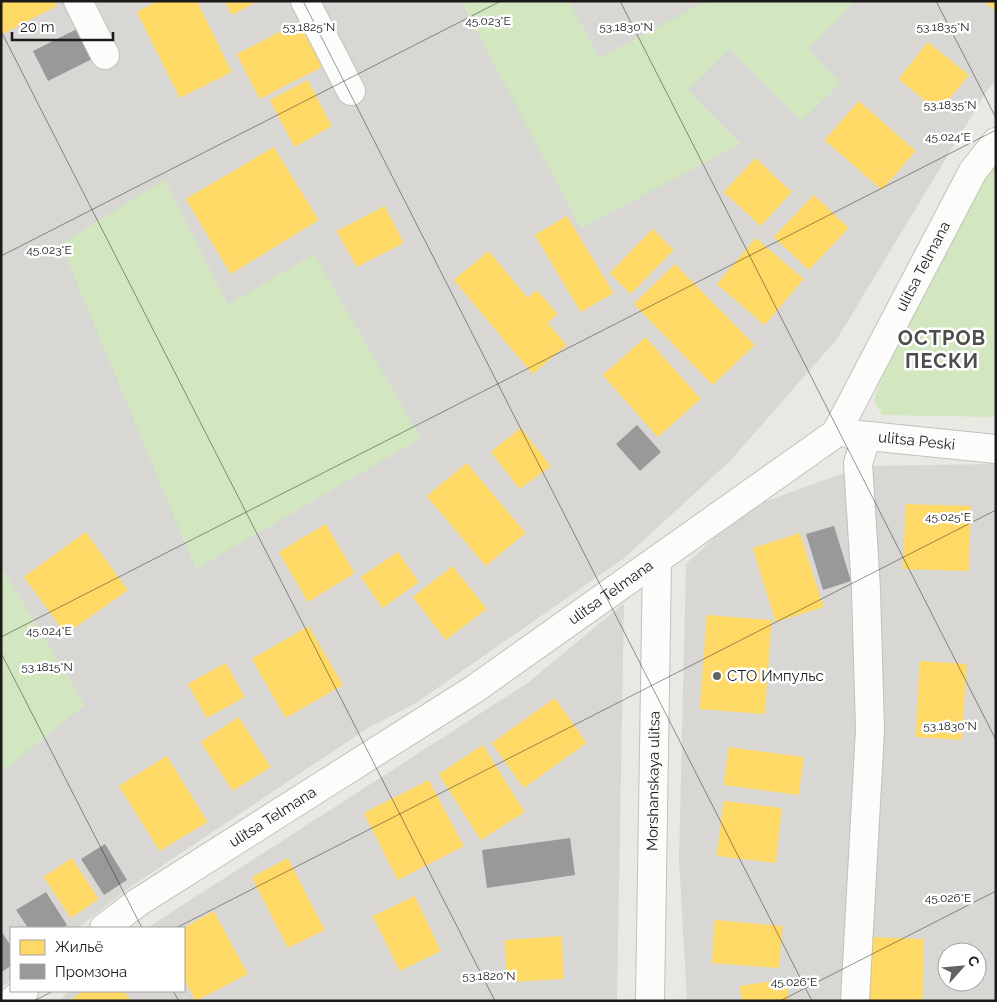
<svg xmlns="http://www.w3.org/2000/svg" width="997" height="1002" viewBox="0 0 997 1002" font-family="Raleway,sans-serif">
	<rect width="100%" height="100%" fill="#e9e8e3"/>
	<path fill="#d8d7d4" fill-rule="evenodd" d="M 1,1 L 996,1 L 996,80 L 986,92 L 837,339 L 730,461 L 623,559 L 416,703 L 368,728 L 129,888 L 78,928 L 11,928 L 11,980 L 1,988 Z
		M 996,464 L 996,1001 L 687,1001 L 679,859 L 686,564 L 745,509 L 863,466 ZM 947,952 L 977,952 L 977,982 L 947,982 Z
		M 624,603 L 617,1001 L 58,1001 L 70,991 L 184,991 L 184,928 L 147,928 L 529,682 Z"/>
	<path fill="#d2e7c0" d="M 461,1 L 569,1 L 599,58 L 707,1 L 856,1 L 808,49 L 841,83 L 802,121 L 730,49 L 688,90 L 741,144 L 581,228 Z
		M 996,160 L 996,417 L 882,415 L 874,400 L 881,380 L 983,176 Z
		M 165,180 L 228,305 L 314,254 L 421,438 L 196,569 L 61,244 Z
		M 1,566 L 85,705 L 1,773 Z"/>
	<path fill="#ffd966" d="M 1,1 L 54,1 L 57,6 L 1,35 Z
		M 158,1 L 197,1 L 232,72 L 180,98 L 137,12 Z
		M 225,1 L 258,1 L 232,15 Z
		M 983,1 L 996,1 L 996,11 Z
		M 309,17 L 332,62 L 260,99 L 237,54 Z
		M 928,42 L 969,75 L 939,112 L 899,79 Z
		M 308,80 L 332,126 L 295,147 L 270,100 Z
		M 859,101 L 916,151 L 882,190 L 825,140 Z
		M 274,147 L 319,220 L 231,274 L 186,199 Z
		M 756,158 L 792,192 L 761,226 L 724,192 Z
		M 814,195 L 849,228 L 809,270 L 774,237 Z
		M 385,206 L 404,243 L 357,267 L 337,231 Z
		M 567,216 L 614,293 L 581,312 L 535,235 Z
		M 653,229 L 674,250 L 631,294 L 610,273 Z
		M 756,238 L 804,279 L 765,325 L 717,284 Z
		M 489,251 L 528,298 L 537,290 L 558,314 L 548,323 L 567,345 L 533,374 L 454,280 Z
		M 675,264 L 755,345 L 713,385 L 634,304 Z
		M 646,337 L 701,399 L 658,437 L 603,375 Z
		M 521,428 L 551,466 L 520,489 L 491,452 Z
		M 467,463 L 526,533 L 486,566 L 427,496 Z
		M 906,504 L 971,506 L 969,571 L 903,569 Z
		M 326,524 L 355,573 L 308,602 L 279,552 Z
		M 86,532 L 128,590 L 66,634 L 24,577 Z
		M 800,533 L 824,607 L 776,622 L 753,548 Z
		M 398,552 L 419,582 L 383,608 L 361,577 Z
		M 453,566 L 487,609 L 446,640 L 413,597 Z
		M 707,615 L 772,620 L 765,714 L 700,709 Z
		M 309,626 L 343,685 L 286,718 L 252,659 Z
		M 920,661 L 967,664 L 962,740 L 916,737 Z
		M 226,663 L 245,697 L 207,718 L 188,684 Z
		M 555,698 L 587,743 L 524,788 L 492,743 Z
		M 239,717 L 271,767 L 233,791 L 201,742 Z
		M 483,745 L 525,812 L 481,840 L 439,774 Z
		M 729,747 L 804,757 L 799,795 L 724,785 Z
		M 167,756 L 208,822 L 160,851 L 119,786 Z
		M 429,780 L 464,846 L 398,880 L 364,813 Z
		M 724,801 L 782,808 L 776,863 L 717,856 Z
		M 72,858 L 99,899 L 71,918 L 44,877 Z
		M 288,858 L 325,930 L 288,948 L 252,877 Z
		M 415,896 L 441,951 L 400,971 L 373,916 Z
		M 214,911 L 248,974 L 196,1001 L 184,978 L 184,928 Z
		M 715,920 L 783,926 L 779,968 L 712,963 Z
		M 562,936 L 564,979 L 507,982 L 505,940 Z
		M 870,937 L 924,939 L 923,1001 L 869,1001 Z
		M 786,979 L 789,1001 L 742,1001 L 740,986 Z
		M 83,991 L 124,991 L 131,1001 L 70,1001 Z"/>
	<path fill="#999" d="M 81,27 L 96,57 L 48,81 L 33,51 Z
		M 637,425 L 661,452 L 640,471 L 616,444 Z
		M 834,526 L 851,581 L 823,590 L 806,534 Z
		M 570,838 L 575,875 L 487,888 L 482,850 Z
		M 105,844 L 127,880 L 104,895 L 81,859 Z
		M 46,892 L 67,925 L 62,928 L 28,928 L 16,910 Z
		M 1,931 L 11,946 L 11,966 L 1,972 Z"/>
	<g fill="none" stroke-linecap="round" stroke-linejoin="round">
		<g stroke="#c1c1bf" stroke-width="30">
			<g id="minor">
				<path d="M 78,1 L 105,55"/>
				<path d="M 305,1 L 351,91"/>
				<path id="s1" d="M 849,434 L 996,449"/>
				<path id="s2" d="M 104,928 L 137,903 L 473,690 L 836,433 L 973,171 L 996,142"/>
				<path d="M 12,1001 L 24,991"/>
				<path id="s3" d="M 650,1001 L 657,560"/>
				<path d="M 855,1001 L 870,730 L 866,589 L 858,463 L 867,436"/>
			</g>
		</g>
		<use href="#minor" stroke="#fcfcfb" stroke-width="28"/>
	</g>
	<path fill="none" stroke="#1a1a1a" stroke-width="1" stroke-opacity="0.45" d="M 303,1 L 812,1001M 620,1 L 996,740M 936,1 L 996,118M 1,31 L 495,1001M 1,256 L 501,1M 1,637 L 996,130M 1,653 L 142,928M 176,928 L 996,510M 173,991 L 179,1001M 34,1001 L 53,991M 780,1001 L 996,891"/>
	<circle fill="#626260" stroke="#fff" stroke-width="2" cx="717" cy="676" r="5"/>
	<g text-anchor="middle" stroke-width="5" stroke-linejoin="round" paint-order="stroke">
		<g font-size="15" fill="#1a1a1a" stroke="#fff">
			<text dy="5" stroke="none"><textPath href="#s2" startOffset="1072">ulitsa Telmana</textPath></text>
			<text dy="5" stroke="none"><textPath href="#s1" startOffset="68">ulitsa Peski</textPath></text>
			<text dy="5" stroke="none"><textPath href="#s2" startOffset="608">ulitsa Telmana</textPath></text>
			<text dy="5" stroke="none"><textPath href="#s3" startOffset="220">Morshanskaya ulitsa</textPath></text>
			<text dy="5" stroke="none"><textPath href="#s2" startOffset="202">ulitsa Telmana</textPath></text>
		</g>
		<g font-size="15" fill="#1a1a1a" stroke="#fff" text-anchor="start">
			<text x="727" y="681">СТО Импульс</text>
		</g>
		<g font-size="20" font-weight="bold" letter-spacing="1" fill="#4d4d4d" stroke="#fff">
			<text x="942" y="345">ОСТРОВ<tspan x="942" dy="23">ПЕСКИ</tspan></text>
		</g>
	</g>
	<g font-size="12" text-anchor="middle" fill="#1a1a1a" stroke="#fff" stroke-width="5" stroke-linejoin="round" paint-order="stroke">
		<text x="488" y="25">45.023°E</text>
		<text x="309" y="31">53.1825°N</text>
		<text x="626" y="31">53.1830°N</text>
		<text x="943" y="31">53.1835°N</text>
		<text x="950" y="109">53.1835°N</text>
		<text x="948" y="141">45.024°E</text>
		<text x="49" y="254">45.023°E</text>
		<text x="948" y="521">45.025°E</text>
		<text x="49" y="635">45.024°E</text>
		<text x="47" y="671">53.1815°N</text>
		<text x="950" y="730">53.1830°N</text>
		<text x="948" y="902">45.026°E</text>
		<text x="489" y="980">53.1820°N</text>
		<text x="794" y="986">45.026°E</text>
	</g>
	<rect width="997" height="1002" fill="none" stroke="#1a1a1a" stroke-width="5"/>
	<rect x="10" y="927" width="175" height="65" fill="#ffffff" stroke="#a3a3a3"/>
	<rect x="20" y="940" width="25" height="15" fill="#ffd966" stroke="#a3a3a3"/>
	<text x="55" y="952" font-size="15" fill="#1a1a1a">Жильё</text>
	<rect x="20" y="964" width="25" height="15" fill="#999999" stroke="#a3a3a3"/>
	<text x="55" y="977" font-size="15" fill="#1a1a1a">Промзона</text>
	<g transform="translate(962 967) rotate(63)"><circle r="24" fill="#ffffff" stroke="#a3a3a3"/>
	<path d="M0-4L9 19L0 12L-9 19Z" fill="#626260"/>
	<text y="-8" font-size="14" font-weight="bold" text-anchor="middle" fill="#1a1a1a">С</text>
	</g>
	<path d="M12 32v8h101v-8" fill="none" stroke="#1a1a1a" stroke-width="2.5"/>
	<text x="20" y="32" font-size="15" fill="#1a1a1a" stroke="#ffffff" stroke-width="4" paint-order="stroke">20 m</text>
</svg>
